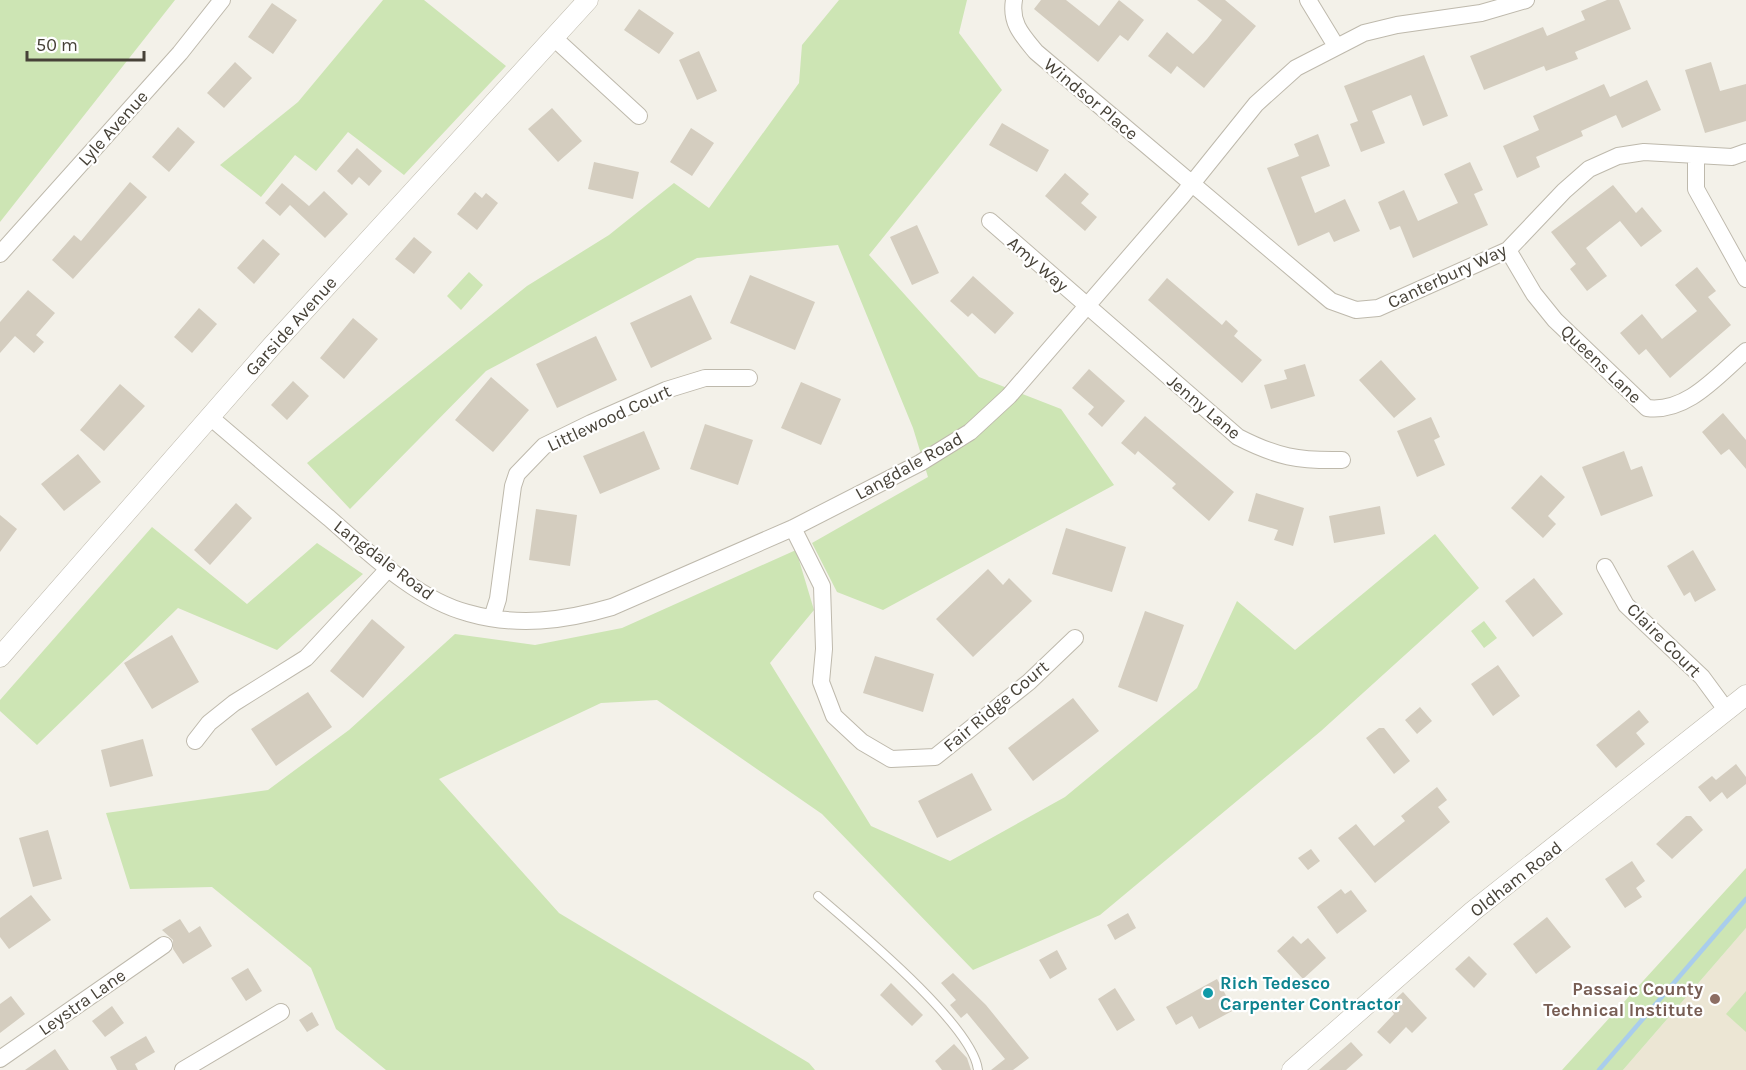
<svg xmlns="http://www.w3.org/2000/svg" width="1746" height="1070" viewBox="0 0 1746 1070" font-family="Karla,sans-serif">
	<rect width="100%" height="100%" fill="#f3f1e9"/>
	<path fill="#ece6d4" d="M 1746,928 L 1746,1070 L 1623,1070 Z"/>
	<path fill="#cde5b4" d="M 0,0 L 175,0 L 0,222 Z
		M 383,0 L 424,0 L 506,66 L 404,175 L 348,132 L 316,171 L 295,155 L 261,197 L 220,165 L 298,102 Z
		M 839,0 L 967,0 L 959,33 L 1002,90 L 869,255 L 979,377 L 1061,409 L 1114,485 L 883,610 L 837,592 L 812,543 L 928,477 L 913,428 L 838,245 L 697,258 L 486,371 L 350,509 L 307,463 L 527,286 L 609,235 L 674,183 L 709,208 L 799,83 L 802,45 Z
		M 469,272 L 483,285 L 461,310 L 447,296 Z
		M 152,527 L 247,604 L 317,543 L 363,574 L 277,650 L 178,608 L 37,745 L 0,711 L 0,700 Z
		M 1435,534 L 1479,588 L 1321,731 L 1100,915 L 973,970 L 822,814 L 657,700 L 601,703 L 439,779 L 559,913 L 809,1063 L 815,1070 L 386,1070 L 336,1029 L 311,968 L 212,887 L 130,889 L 106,813 L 268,790 L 349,730 L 455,634 L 535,645 L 622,628 L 796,550 L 814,610 L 770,663 L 871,826 L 950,861 L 1065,797 L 1197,688 L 1237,601 L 1295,650 Z
		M 1484,621 L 1497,638 L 1484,648 L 1471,631 Z
		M 1746,868 L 1746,928 L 1623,1070 L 1562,1070 Z
		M 1746,991 L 1746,1032 L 1726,1014 Z"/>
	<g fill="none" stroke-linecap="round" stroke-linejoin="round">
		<path stroke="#a9cdec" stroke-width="4.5" d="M 1599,1070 L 1746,899"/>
	</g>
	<path fill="#d4cdbf" d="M 1041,0 L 1066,0 L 1099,26 L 1119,0 L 1144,20 L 1128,41 L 1120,35 L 1098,62 L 1034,9 Z
		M 1197,0 L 1225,0 L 1256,26 L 1204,88 L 1177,66 L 1171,74 L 1148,56 L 1167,32 L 1193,54 L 1207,39 L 1222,20 Z
		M 1607,0 L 1619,0 L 1631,29 L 1575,52 L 1578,59 L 1546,71 L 1544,66 L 1484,90 L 1470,56 L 1543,27 L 1547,36 L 1585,20 L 1581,11 Z
		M 272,3 L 297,20 L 273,54 L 248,37 Z
		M 639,9 L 674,33 L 659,54 L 624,30 Z
		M 699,51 L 717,91 L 697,100 L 679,60 Z
		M 1424,55 L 1448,116 L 1423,126 L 1411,95 L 1389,104 L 1372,111 L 1385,143 L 1361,152 L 1350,124 L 1358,121 L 1344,86 Z
		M 235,62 L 252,78 L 224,108 L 207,93 Z
		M 1711,62 L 1720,91 L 1746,84 L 1746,121 L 1705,133 L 1685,70 Z
		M 1647,80 L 1661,110 L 1622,128 L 1616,115 L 1581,131 L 1583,136 L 1536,157 L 1540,167 L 1517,178 L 1503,146 L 1539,130 L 1533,116 L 1604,84 L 1610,97 Z
		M 552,108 L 582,141 L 558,162 L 528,129 Z
		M 1002,123 L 1049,150 L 1037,172 L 989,145 Z
		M 178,127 L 195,142 L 169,172 L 152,157 Z
		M 691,128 L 714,143 L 692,176 L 670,162 Z
		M 1318,134 L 1330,166 L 1301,177 L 1315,213 L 1345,199 L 1360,231 L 1334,242 L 1329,232 L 1298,246 L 1267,168 L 1299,156 L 1294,144 Z
		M 357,148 L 382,171 L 369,186 L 359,177 L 352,185 L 337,171 Z
		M 594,162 L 639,172 L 633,199 L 588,189 Z
		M 1470,162 L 1483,190 L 1474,194 L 1488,225 L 1413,258 L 1400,226 L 1390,230 L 1378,202 L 1404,190 L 1418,221 L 1458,203 L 1444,174 Z
		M 1065,173 L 1089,194 L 1081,203 L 1097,217 L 1085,231 L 1045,196 Z
		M 130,182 L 147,197 L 73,279 L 52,260 L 74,235 L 81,241 Z
		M 282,183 L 309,206 L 324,191 L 348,214 L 325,238 L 290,205 L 280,216 L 265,203 Z
		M 1613,185 L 1636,213 L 1642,207 L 1662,231 L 1641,247 L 1620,221 L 1602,235 L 1586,248 L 1607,276 L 1587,291 L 1570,269 L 1576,264 L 1551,232 Z
		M 475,192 L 482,198 L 486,193 L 498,203 L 477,230 L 457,214 Z
		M 917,225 L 939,273 L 912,285 L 890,237 Z
		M 414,237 L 432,252 L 414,274 L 395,259 Z
		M 263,239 L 280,254 L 254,284 L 237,268 Z
		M 1697,267 L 1716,291 L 1708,297 L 1731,325 L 1670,378 L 1646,349 L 1639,355 L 1620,333 L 1642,314 L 1662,339 L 1697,311 L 1675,285 Z
		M 750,275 L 815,302 L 795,350 L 730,323 Z
		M 973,276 L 1014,313 L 995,334 L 972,313 L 968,317 L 950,301 Z
		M 1167,278 L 1222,325 L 1226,320 L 1238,331 L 1234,336 L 1262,360 L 1242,383 L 1148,300 Z
		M 28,290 L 55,313 L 36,335 L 44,342 L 34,353 L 15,336 L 0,353 L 0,322 Z
		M 691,295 L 712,339 L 651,368 L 630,323 Z
		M 199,308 L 217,324 L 192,353 L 174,337 Z
		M 353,318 L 378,339 L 344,379 L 320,358 Z
		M 596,336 L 617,380 L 557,408 L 536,364 Z
		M 1381,360 L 1416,399 L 1394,418 L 1359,380 Z
		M 1305,364 L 1315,396 L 1271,409 L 1264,385 L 1287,379 L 1284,370 Z
		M 1089,369 L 1125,401 L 1102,427 L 1088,414 L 1094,407 L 1072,388 Z
		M 491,377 L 529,410 L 493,452 L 455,420 Z
		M 293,381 L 309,396 L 287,420 L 271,405 Z
		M 801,382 L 841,399 L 821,445 L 781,428 Z
		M 120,384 L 145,406 L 104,451 L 80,430 Z
		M 1723,413 L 1746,440 L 1746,469 L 1729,449 L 1721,455 L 1702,432 Z
		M 1145,416 L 1234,492 L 1209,521 L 1172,488 L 1176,484 L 1138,451 L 1135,455 L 1121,443 Z
		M 1431,417 L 1440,437 L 1434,440 L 1445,465 L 1417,477 L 1397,431 Z
		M 705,424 L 753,440 L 738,485 L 690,469 Z
		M 644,431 L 660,469 L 600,494 L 583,456 Z
		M 1624,451 L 1631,470 L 1642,466 L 1653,496 L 1601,516 L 1582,467 Z
		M 78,454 L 101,482 L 64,511 L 41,484 Z
		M 1541,475 L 1565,497 L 1548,516 L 1556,524 L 1543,538 L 1511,508 Z
		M 1256,493 L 1304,508 L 1293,546 L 1274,540 L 1278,530 L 1248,521 Z
		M 236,503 L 252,518 L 210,565 L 194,550 Z
		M 1380,506 L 1385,534 L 1334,543 L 1329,516 Z
		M 536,509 L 577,515 L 570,566 L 529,560 Z
		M 0,515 L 17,529 L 0,552 Z
		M 1066,528 L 1126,547 L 1112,592 L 1052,574 Z
		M 1693,550 L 1716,590 L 1695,602 L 1690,592 L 1684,596 L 1667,566 Z
		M 988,569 L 1003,585 L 1009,578 L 1032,601 L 973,657 L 936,619 Z
		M 1534,578 L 1563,614 L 1533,637 L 1505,601 Z
		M 1145,611 L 1184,625 L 1157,702 L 1118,687 Z
		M 372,619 L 405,647 L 363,698 L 330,671 Z
		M 172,635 L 199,682 L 152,709 L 124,663 Z
		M 875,656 L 934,674 L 923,712 L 863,693 Z
		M 1498,665 L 1520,696 L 1493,716 L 1471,684 Z
		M 308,692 L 332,727 L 276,766 L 251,729 Z
		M 1073,698 L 1099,731 L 1033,781 L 1008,748 Z
		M 1420,707 L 1432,721 L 1417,734 L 1405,720 Z
		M 1639,710 L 1649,722 L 1636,733 L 1645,744 L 1616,768 L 1596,745 Z
		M 1379,728 L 1384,728 L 1410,761 L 1394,774 L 1366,738 Z
		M 143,739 L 153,776 L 110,787 L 101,750 Z
		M 1736,764 L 1746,777 L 1746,784 L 1727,799 L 1722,792 L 1710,802 L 1698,787 L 1712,776 L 1716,780 Z
		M 972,773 L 992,810 L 937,838 L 918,801 Z
		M 1437,787 L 1447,800 L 1438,807 L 1450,822 L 1375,883 L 1338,838 L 1356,824 L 1374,846 L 1405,821 L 1401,816 Z
		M 1686,816 L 1691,816 L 1703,830 L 1672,859 L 1656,844 Z
		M 48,830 L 62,879 L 33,887 L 19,838 Z
		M 1311,849 L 1320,861 L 1308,870 L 1298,858 Z
		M 1632,861 L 1645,881 L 1636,888 L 1642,897 L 1625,908 L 1605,879 Z
		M 1341,889 L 1345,894 L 1351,890 L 1367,911 L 1337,934 L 1317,907 Z
		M 31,895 L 51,920 L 9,949 L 0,937 L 0,918 Z
		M 1128,913 L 1136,928 L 1115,940 L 1107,925 Z
		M 1547,917 L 1571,947 L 1536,974 L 1513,944 Z
		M 180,919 L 189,933 L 200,926 L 212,946 L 183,964 L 173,949 L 173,940 L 162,930 Z
		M 1293,936 L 1301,944 L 1308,938 L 1326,958 L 1303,979 L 1277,951 Z
		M 1057,950 L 1067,969 L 1050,979 L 1039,960 Z
		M 1469,956 L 1487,974 L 1474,988 L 1455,969 Z
		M 248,968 L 262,991 L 246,1001 L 231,978 Z
		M 953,973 L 986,1005 L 1029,1058 L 1013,1070 L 991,1070 L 1005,1059 L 967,1013 L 961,1018 L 950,1005 L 956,1000 L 941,983 Z
		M 1217,979 L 1234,1010 L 1199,1029 L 1192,1016 L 1176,1025 L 1166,1007 Z
		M 891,983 L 923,1015 L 912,1026 L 880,995 Z
		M 1115,988 L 1135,1020 L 1117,1031 L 1098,999 Z
		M 1403,992 L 1427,1018 L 1412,1033 L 1406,1027 L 1390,1044 L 1377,1032 L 1394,1014 L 1388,1006 Z
		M 11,996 L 25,1014 L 0,1033 L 0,1004 Z
		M 112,1006 L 124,1023 L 105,1037 L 92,1021 Z
		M 312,1012 L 319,1025 L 307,1032 L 299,1020 Z
		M 146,1036 L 155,1052 L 135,1064 L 138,1070 L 117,1070 L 110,1057 Z
		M 1351,1042 L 1363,1055 L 1346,1070 L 1319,1070 Z
		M 954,1044 L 967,1058 L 971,1070 L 942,1070 L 935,1061 Z
		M 55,1049 L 69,1070 L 25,1070 Z"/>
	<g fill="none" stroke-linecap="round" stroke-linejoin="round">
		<g stroke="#beb9ac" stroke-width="10">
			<path id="service" d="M 818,896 C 855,928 973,1025 978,1070"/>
		</g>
		<g stroke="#beb9ac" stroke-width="18">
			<path id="minor" d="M 1014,0 C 1010,23 1022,35 1036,52 L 1331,301 L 1356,310 L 1378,308 L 1508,250 L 1564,191 L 1589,169 L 1618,156 L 1644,152 L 1732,157 L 1746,152
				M 1308,0 L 1336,46
				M 554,38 L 639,116
				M 1696,155 L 1696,189 L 1746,279
				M 990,221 L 1238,437 C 1277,457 1298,461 1342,460
				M 1508,250 L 1534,294 L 1555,320 L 1647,408 C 1687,413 1717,376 1746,351
				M 0,254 L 180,53 L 222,0
				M 210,417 C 250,451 289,485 329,518 C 368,552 417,600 468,613 C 517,627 564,621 612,607 L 793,528 L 920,463 L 970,432 L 1009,396 L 1182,196 L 1256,104 L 1296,68 L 1364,33 L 1397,25 L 1481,13 L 1526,0
				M 793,528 L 822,586 L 824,649 L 821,682 L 834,716 L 862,742 L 891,759 L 935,757 L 1029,682 L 1075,638
				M 1605,567 L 1626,605 L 1702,677 L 1727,711
				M 492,618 L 498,599 L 513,486 L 517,474 L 544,446 L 591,423 L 666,390 L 705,378 L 749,378
				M 195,741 L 209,723 L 234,703 L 306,658 L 389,568
				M 0,1059 L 164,945
				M 183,1070 L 281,1012"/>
		</g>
		<g stroke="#beb9ac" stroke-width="21">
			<path id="tertiary" d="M 0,657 L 271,347 L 588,0
				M 1292,1070 L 1473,911 L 1746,695"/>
		</g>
		<use href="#service" stroke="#fff" stroke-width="8"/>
		<use href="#minor" stroke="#fff" stroke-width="16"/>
		<use href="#tertiary" stroke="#fff" stroke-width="20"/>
	</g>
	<circle fill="#0f9aa8" stroke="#fff" stroke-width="2" cx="1208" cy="993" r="6"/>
	<circle fill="#8d6e63" stroke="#fff" stroke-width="2" cx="1715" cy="999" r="6"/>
	<g text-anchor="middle" stroke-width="4.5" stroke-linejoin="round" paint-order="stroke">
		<g font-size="18" fill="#474238" stroke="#fff">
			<text transform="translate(1091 99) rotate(40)" y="6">Windsor Place</text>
			<text transform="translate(113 128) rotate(-48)" y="6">Lyle Avenue</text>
			<text transform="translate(1038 264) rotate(41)" y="6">Amy Way</text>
			<text transform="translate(1447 276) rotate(-25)" y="6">Canterbury Way</text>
			<text transform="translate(291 326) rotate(-48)" y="6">Garside Avenue</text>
			<text transform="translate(1601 364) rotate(44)" y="6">Queens Lane</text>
			<text transform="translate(1204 407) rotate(40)" y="6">Jenny Lane</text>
			<text transform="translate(609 418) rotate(-25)" y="6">Littlewood Court</text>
			<text transform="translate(909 466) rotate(-29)" y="6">Langdale Road</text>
			<text transform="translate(384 560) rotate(37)" y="6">Langdale Road</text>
			<text transform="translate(1664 640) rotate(45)" y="6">Claire Court</text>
			<text transform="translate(996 706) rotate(-40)" y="6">Fair Ridge Court</text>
			<text transform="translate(1516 879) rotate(-38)" y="6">Oldham Road</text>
			<text transform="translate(82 1002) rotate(-35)" y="6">Leystra Lane</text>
		</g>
		<g font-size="18" font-weight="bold" fill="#0d838f" stroke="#fff" text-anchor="start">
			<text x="1220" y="989">Rich Tedesco<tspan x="1220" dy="21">Carpenter Contractor</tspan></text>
		</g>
		<g font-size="18" font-weight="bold" fill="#785e54" stroke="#fff" text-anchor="end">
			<text x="1703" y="995">Passaic County<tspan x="1703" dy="21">Technical Institute</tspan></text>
		</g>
	</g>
	<path d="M27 51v9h117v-9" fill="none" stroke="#474238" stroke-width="3"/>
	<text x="36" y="51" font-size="18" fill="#474238" stroke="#ffffff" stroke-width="4.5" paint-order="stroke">50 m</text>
</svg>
